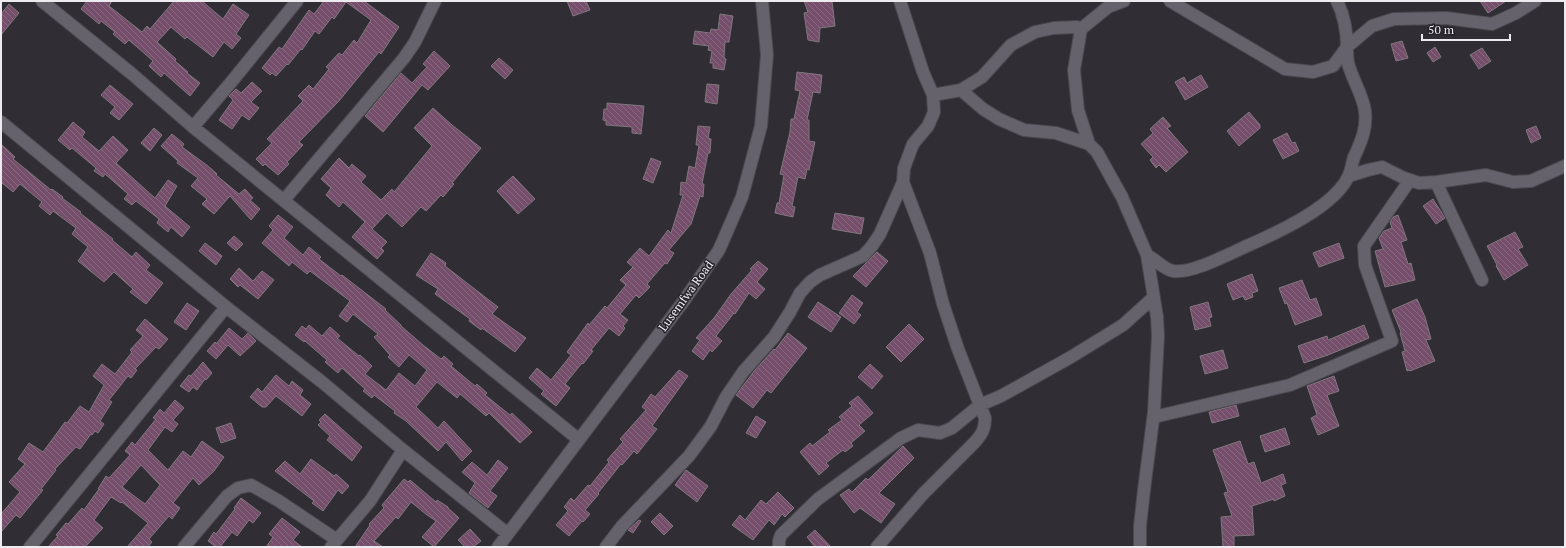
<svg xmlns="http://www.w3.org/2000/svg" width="1566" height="548" viewBox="0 0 1566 548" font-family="'PT Serif',serif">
	<defs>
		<pattern id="building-back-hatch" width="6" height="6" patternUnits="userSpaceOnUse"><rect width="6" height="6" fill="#754e6b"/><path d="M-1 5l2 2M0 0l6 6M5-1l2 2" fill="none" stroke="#896880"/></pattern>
	</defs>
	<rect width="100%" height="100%" fill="#302d35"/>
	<path fill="url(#building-back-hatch)" stroke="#80777d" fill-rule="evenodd" d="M 87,1 L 112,1 L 109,6 L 142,32 L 147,26 L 150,29 L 174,1 L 202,1 L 223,19 L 233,4 L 249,15 L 236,34 L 241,38 L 232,49 L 224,42 L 213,57 L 187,37 L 185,39 L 171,27 L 157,42 L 176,59 L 175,61 L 188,72 L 187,73 L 200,83 L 190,96 L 164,73 L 161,77 L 149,66 L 153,61 L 129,40 L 125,44 L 113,34 L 115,32 L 101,21 L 99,24 L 81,9 Z
		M 324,1 L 364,1 L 399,27 L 381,54 L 379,52 L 339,101 L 299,142 L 303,145 L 287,162 L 289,164 L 278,175 L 265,164 L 263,166 L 256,159 L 272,143 L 267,139 L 303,101 L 298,96 L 309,85 L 313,89 L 329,69 L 326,67 L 339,53 L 342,55 L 354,40 L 357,43 L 371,20 L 346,2 L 334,19 L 332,17 L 319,34 L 315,31 L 302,50 L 301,49 L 288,65 L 287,64 L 276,76 L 272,73 L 270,75 L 262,68 L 279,47 L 282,49 L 309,10 L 314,14 Z
		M 567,1 L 586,1 L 590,10 L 573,16 Z
		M 804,1 L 832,1 L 835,26 L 820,28 L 819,42 L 808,40 L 804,13 L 808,12 Z
		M 1480,1 L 1506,1 L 1488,13 Z
		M 9,4 L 19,13 L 1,35 L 1,14 Z
		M 720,14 L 733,16 L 729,42 L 725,42 L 724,58 L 726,59 L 724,70 L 713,68 L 713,63 L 710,63 L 712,51 L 708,50 L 709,46 L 693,44 L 695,31 L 710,33 L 711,29 L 718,30 Z
		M 1402,41 L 1408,58 L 1396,61 L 1391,44 Z
		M 1435,47 L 1441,57 L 1433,62 L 1427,53 Z
		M 1482,48 L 1491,61 L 1479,69 L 1470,55 Z
		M 434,51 L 450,66 L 428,90 L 422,85 L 383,132 L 365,116 L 401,73 L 412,83 L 427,67 L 423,64 Z
		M 499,58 L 513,70 L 505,79 L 491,66 Z
		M 797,72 L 822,75 L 820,93 L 813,92 L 807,120 L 809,120 L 809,141 L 815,142 L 809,170 L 807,169 L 805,179 L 798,177 L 792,206 L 795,207 L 793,217 L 775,213 L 777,203 L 779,203 L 784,175 L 780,174 L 790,132 L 791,119 L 794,119 L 800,91 L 795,90 Z
		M 1201,75 L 1208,87 L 1185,100 L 1175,82 L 1184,77 L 1187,83 Z
		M 252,82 L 262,91 L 251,102 L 259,108 L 249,120 L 242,115 L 232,129 L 219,120 L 233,100 L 229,96 L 236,89 L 241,93 Z
		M 707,84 L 719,85 L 717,104 L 705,102 Z
		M 110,85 L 133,104 L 119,120 L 110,113 L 115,107 L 101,95 Z
		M 607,103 L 644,106 L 641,134 L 632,133 L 632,127 L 606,125 L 606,121 L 603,120 L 604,109 L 607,109 Z
		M 433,108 L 452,125 L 481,148 L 452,183 L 454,184 L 443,197 L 441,195 L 426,211 L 421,207 L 402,227 L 387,213 L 372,229 L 387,242 L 381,248 L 384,251 L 377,259 L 352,237 L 365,222 L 343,202 L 339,207 L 326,195 L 331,188 L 321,179 L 339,158 L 349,168 L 352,164 L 366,176 L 361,182 L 381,200 L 392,189 L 394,192 L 432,146 L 414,128 Z
		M 1249,112 L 1260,125 L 1260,128 L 1239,146 L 1227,131 Z
		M 1163,117 L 1171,126 L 1167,128 L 1188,152 L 1166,172 L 1159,165 L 1156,168 L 1150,160 L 1153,157 L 1141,144 L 1153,133 L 1150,129 Z
		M 73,122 L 85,132 L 82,137 L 99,151 L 113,136 L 128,150 L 116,163 L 155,198 L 168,180 L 177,186 L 165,206 L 190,227 L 182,237 L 171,227 L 168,232 L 157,223 L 159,219 L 136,201 L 132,205 L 124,199 L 128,194 L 105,174 L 103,177 L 94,171 L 96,168 L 72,148 L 70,150 L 58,140 Z
		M 698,126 L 710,127 L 708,138 L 711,139 L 710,153 L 708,153 L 702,184 L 704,184 L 703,197 L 700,196 L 691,224 L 669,250 L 674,253 L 667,264 L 665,263 L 647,284 L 650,287 L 639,298 L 636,295 L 620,314 L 628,320 L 623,326 L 625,328 L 619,336 L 609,328 L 591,350 L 593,351 L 583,364 L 582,363 L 565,384 L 570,388 L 556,406 L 541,394 L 544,391 L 529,378 L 537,368 L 551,380 L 571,355 L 567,352 L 583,330 L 588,323 L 589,325 L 605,306 L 607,308 L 626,285 L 620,280 L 633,267 L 627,262 L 640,248 L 649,256 L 668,230 L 671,233 L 683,195 L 680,195 L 681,182 L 686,183 L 689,166 L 695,168 L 699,145 L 696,145 Z
		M 1536,126 L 1541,138 L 1531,143 L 1526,130 Z
		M 154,128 L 162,135 L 150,151 L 141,143 Z
		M 1287,133 L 1292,143 L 1295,142 L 1299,151 L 1283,159 L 1273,140 Z
		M 172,134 L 184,144 L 182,147 L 208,166 L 217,174 L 216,175 L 239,194 L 245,189 L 253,198 L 250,200 L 260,209 L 251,220 L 230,196 L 214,214 L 202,204 L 207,199 L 191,186 L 198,178 L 177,163 L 178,161 L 161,146 Z
		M 1,144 L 15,157 L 13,159 L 29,172 L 51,190 L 52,189 L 63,197 L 62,198 L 81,212 L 80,213 L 113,239 L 112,240 L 132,257 L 136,252 L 150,265 L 146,270 L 163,283 L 146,304 L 130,292 L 133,289 L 114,272 L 104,282 L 78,261 L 88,247 L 72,234 L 76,228 L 53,211 L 50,215 L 39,206 L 42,202 L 20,184 L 13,192 L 1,182 Z
		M 651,158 L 661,162 L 653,183 L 643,179 Z
		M 513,176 L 535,199 L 518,214 L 497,191 Z
		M 1433,199 L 1445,218 L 1436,224 L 1423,206 Z
		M 835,213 L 864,218 L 861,234 L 832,229 Z
		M 278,215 L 293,227 L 284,238 L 303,255 L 309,247 L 321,257 L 319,259 L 341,276 L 342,275 L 386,309 L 385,310 L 401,325 L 401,326 L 423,345 L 441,359 L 444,356 L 453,364 L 451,366 L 475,386 L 477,384 L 487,393 L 485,395 L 510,415 L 512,413 L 532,432 L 520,443 L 489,413 L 486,416 L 460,394 L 457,398 L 437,382 L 416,407 L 438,428 L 444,421 L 472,451 L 462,461 L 446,442 L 438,451 L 406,421 L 394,413 L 395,411 L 374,395 L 372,398 L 363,391 L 365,389 L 342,368 L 338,373 L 325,362 L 327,360 L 305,341 L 304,342 L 295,335 L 302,326 L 306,329 L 309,325 L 322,336 L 330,327 L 340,336 L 337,338 L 359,356 L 360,355 L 372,366 L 365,374 L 386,390 L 399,373 L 415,386 L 427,370 L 409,355 L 399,367 L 388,357 L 390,355 L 374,337 L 378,334 L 353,314 L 347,322 L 339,316 L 350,301 L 310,271 L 307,274 L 292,262 L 289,266 L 262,243 L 273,230 L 269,226 Z
		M 1398,215 L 1407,240 L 1401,242 L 1408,264 L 1411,263 L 1415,280 L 1385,287 L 1375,251 L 1383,249 L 1379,238 L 1384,231 L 1392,228 L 1390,222 L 1393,217 Z
		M 1515,232 L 1523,247 L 1518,249 L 1528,265 L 1504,280 L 1496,266 L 1497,265 L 1487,246 Z
		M 234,236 L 243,244 L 236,251 L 227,243 Z
		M 205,243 L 222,256 L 216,265 L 199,251 Z
		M 1339,243 L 1344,258 L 1319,267 L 1313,253 Z
		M 877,252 L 888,261 L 866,287 L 853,276 Z
		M 431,253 L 446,263 L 445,266 L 498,307 L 492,314 L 526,338 L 515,352 L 482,328 L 481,330 L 469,321 L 470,319 L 435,294 L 438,289 L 416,275 Z
		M 758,261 L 768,269 L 757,282 L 765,289 L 756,299 L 749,293 L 735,314 L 734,313 L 716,336 L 722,341 L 712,352 L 710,350 L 703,360 L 692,351 L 700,340 L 696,338 L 714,318 L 731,294 L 752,270 L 750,269 Z
		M 239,268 L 253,281 L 262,271 L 274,280 L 258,299 L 240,285 L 238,287 L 230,279 Z
		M 1252,274 L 1258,291 L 1252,293 L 1253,297 L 1245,300 L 1243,296 L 1233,300 L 1227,284 Z
		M 1302,280 L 1310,300 L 1316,298 L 1322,315 L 1295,325 L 1287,303 L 1285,304 L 1279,288 Z
		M 852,295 L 863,303 L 857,312 L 861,315 L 854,324 L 839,313 Z
		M 1417,299 L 1425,317 L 1431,339 L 1426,340 L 1435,361 L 1410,371 L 1409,370 L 1407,371 L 1402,352 L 1405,351 L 1400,333 L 1401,332 L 1392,310 Z
		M 818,302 L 841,317 L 831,332 L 808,317 Z
		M 1208,302 L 1212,317 L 1209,318 L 1211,326 L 1195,330 L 1190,307 Z
		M 187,303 L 199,311 L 186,330 L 174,322 Z
		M 145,319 L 168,339 L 159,349 L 156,347 L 135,369 L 137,370 L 131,378 L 128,376 L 109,400 L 112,402 L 100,421 L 104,424 L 98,433 L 95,431 L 92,435 L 91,434 L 80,449 L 76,447 L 55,469 L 56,470 L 41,489 L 43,490 L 20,518 L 16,515 L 1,532 L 1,514 L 20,492 L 9,482 L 25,464 L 18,459 L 29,443 L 43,452 L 65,422 L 67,423 L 80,406 L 89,412 L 104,385 L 93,376 L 102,364 L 115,374 L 132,352 L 130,350 L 143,336 L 136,330 Z
		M 909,324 L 924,339 L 901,362 L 886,347 Z
		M 1364,325 L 1369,338 L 1328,355 L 1304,363 L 1298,346 L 1327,336 L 1328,340 Z
		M 229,328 L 242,339 L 248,333 L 256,341 L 240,356 L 228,345 L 216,359 L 207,351 L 215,342 L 216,344 Z
		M 788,333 L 807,348 L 771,393 L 767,390 L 753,408 L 736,395 L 755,370 L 774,349 L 775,350 Z
		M 1223,350 L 1228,368 L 1205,374 L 1200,356 Z
		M 203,362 L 212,373 L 206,380 L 205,379 L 197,390 L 193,387 L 189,392 L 180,386 L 189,375 L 191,376 Z
		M 870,364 L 883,376 L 872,389 L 858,377 Z
		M 679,370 L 688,376 L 652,426 L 657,429 L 637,454 L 634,451 L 622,465 L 621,464 L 598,493 L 599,494 L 585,510 L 590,514 L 583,522 L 582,521 L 569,536 L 556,525 L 568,511 L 564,507 L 571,498 L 574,501 L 588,485 L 590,486 L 609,462 L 607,460 L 623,442 L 620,439 L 646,410 L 642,407 L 651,394 L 655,397 Z
		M 276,375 L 289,386 L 292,381 L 303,390 L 300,395 L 311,404 L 302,416 L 276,396 L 266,407 L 262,407 L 250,397 L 258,388 L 262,392 Z
		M 1334,376 L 1339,391 L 1327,395 L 1339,426 L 1318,435 L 1311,418 L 1317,415 L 1307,386 Z
		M 858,396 L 873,413 L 859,425 L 865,431 L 851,443 L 853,446 L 845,452 L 843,450 L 826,463 L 829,466 L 819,475 L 800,452 L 810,443 L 812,446 L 830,432 L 828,430 L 842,420 L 839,417 L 852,406 L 849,403 Z
		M 175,400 L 184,408 L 173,420 L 178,424 L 172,432 L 165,427 L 148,450 L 168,470 L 183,451 L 191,457 L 202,441 L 224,457 L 214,471 L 199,485 L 193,478 L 173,503 L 180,508 L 172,519 L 169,516 L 149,539 L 152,542 L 148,547 L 127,547 L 148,523 L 122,502 L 121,503 L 111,497 L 94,520 L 103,528 L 85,547 L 48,547 L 58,536 L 56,535 L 66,523 L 68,524 L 82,508 L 84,510 L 99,489 L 98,489 L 106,476 L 109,478 L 130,455 L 125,451 L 132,442 L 135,445 L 156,419 L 153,418 L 160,409 L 164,413 ZM 141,465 L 160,485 L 145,504 L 122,487 Z
		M 1236,405 L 1239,416 L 1212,423 L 1209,412 Z
		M 325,414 L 362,447 L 352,461 L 327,440 L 330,436 L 318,425 L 321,422 L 319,420 Z
		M 756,416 L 766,422 L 756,438 L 746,433 Z
		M 231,423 L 236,438 L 221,443 L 216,428 Z
		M 1285,428 L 1290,444 L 1265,452 L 1260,436 Z
		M 1240,441 L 1248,464 L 1254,462 L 1261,483 L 1283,474 L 1286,483 L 1281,485 L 1285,496 L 1274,501 L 1274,499 L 1252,506 L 1254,535 L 1234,536 L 1234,547 L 1223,547 L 1221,517 L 1232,516 L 1224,493 L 1228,492 L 1213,450 Z
		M 903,446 L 914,458 L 879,493 L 895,504 L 881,523 L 860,508 L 854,513 L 840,495 L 849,489 L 852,492 L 866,478 L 868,480 Z
		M 311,459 L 334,476 L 336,474 L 349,486 L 342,494 L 338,490 L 323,511 L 312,503 L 314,501 L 275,471 L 285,461 L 300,474 Z
		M 498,460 L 508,468 L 490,491 L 497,496 L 488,508 L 469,493 L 475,483 L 462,472 L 472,462 L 487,475 Z
		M 686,470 L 708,486 L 697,502 L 675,485 Z
		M 404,479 L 408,482 L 410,480 L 436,502 L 437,500 L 448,507 L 448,508 L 459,518 L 434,547 L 422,537 L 436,521 L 427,515 L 411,502 L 398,519 L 396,517 L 374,541 L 383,547 L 355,547 L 370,525 L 369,524 L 384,508 L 382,505 Z
		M 778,492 L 794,508 L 785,517 L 782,514 L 774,525 L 769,520 L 753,540 L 732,525 L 740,515 L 745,520 L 761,500 L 766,504 Z
		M 241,498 L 261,513 L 253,523 L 249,520 L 237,536 L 232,532 L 220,547 L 216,547 L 208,541 L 214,532 L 216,534 L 235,509 L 234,508 Z
		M 660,513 L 673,526 L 664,535 L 651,522 Z
		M 282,518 L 300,532 L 293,540 L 302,547 L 266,547 L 273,537 L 269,534 Z
		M 639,520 L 641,521 L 633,533 L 628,530 Z
		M 470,529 L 481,541 L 473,547 L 465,547 L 458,540 Z
		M 815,530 L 831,547 L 815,547 L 807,537 Z"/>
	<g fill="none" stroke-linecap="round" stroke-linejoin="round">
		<g stroke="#4b494f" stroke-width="14">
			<path id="minor" d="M 42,1 L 132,74 L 193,127 L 578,439
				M 900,1 L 923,72 L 933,95 L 961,90 L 983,109 L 999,119 L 1024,130 L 1056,133 L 1089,144 L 1097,152 L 1122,197 L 1147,255 L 1157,317 L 1158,336 L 1154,412 L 1144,490 L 1140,526 L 1140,547
				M 1170,1 L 1285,69 L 1313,72 L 1333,66 L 1347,47 L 1372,26 L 1394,19 L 1446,18 L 1492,24 L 1516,13 L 1535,1
				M 961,90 L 982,77 L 1011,45 L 1035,32 L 1054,28 L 1077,27 L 1081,29
				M 1,122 L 226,307 L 322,382 L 403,450 L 508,534
				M 193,127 L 233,80 L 297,1
				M 1089,144 L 1078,110 L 1074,70 L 1081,29 L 1108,7 L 1124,1
				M 1349,176 L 1368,170 L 1382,167 L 1404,178 L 1419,183 L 1436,182 L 1486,175 L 1513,182 L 1531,181 L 1565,166
				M 1436,182 L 1482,280
				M 284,200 L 404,58 L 415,42 L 435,1
				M 1147,255 C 1155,259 1165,270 1173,271 C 1192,274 1231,253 1249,245 C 1279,232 1336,206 1349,175 C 1352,168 1352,161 1355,155 C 1362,140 1367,127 1365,111 C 1363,95 1352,79 1348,63 C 1347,57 1347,53 1347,48 C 1347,32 1344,15 1337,1
				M 1154,417 L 1290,385 L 1392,341 L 1365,265 L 1364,246 L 1410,180
				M 30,547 L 226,307
				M 184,547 L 227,496 L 238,488 L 251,485 L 279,501 L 337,540
				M 331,547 L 370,501 L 403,450
				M 498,547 L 683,302 L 719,250 L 742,197 L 761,126 L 767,55 L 762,1
				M 606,547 L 622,526 L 689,456 L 711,426 L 726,397 L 743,372 L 774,337 L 790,312 L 800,293 L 810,282 L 820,275 L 863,256 L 872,246 L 880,234 L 903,182
				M 779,547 L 779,541 L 781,535 L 818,499 L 901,438 L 918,430 L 940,433 L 952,428 L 980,405 L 1001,396 L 1071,357 L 1123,325 L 1154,297
				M 877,547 L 923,494 L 975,442 C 982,434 985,429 985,418 L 958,349 L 943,304 L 930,253 L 903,182 L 904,168 L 913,144 L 928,126 L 934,112 L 933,95"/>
		</g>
		<use href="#minor" stroke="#65626b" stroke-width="12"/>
	</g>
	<g text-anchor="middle" stroke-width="3" stroke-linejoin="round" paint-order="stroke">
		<g font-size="12" fill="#edebf0" stroke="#26242b">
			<text transform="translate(686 296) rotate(-54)" y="4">Lusemfwa Road</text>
		</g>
	</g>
	<rect width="1566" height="548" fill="none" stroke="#edebf0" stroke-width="4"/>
	<path d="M1422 34v6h88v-6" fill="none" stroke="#edebf0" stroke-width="2"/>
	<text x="1428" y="34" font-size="12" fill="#edebf0" stroke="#26242b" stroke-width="3" paint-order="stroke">50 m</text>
</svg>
